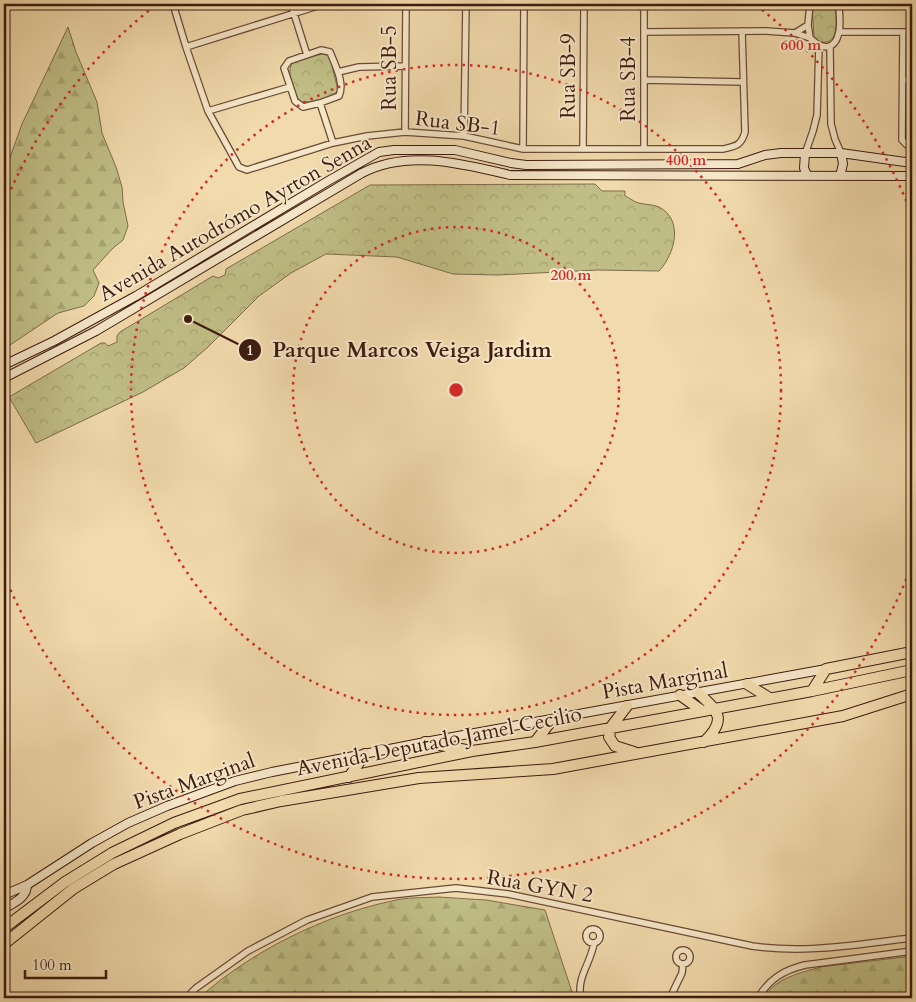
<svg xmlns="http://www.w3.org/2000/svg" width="916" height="1002" viewBox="0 0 916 1002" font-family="Cardo,serif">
	<defs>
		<pattern id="forest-firs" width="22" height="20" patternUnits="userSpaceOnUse" patternTransform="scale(1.25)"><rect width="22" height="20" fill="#c0be86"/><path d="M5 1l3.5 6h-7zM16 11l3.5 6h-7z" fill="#a6a372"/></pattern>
		<pattern id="park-crowns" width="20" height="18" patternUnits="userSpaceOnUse" patternTransform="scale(1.25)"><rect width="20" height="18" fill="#c0be86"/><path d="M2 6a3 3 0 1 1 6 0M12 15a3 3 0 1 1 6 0" fill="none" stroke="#a6a372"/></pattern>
	</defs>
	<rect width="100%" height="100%" fill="#f1daac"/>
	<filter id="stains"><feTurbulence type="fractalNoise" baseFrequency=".004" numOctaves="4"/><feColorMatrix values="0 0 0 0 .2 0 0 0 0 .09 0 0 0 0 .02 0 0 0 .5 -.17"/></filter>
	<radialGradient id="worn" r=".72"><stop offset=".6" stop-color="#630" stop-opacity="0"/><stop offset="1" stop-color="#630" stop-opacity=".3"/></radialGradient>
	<path fill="url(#forest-firs)" stroke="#7e6c4a" d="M 68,27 L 76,52 L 97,102 L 102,133 L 116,167 L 122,187 L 123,202 L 128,226 L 123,240 L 112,249 L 93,270 L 99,283 L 94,296 L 84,306 L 58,313 L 4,349 L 4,174 L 22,124 Z
		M 438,897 L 486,900 L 545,910 L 574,998 L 199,998 C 250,952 324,915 392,901 C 406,897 423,898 438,897 Z
		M 912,956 L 912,998 L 763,998 C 776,978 799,973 821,967 Z"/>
	<path fill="url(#park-crowns)" stroke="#7e6c4a" d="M 812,4 L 835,4 C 836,17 841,46 820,42 L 814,37 Z
		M 322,54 L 327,55 L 330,58 L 338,90 C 333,98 307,106 298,100 C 295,89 285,72 293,62 Z
		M 595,184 L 602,191 L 625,191 L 625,196 C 630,198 634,202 639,203 C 645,205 653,204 659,207 C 684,220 675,254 659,271 L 598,270 L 498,275 L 453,274 L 397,257 L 326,254 L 291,273 L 259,296 L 208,347 L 184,368 L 143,392 L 36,443 L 9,397 L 101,343 L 105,343 L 108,346 L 117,342 L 117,336 L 120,332 L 213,276 L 218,278 L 225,275 L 226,269 L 370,185 Z"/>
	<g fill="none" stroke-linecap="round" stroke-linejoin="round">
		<g stroke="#6a4b36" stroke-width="8">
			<path id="street" d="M 173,4 L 186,47 L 208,111 L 239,167 L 247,170 L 333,143 L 367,136 L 405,132 L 464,136 L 523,149 L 723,149 C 736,146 741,146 745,132 L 742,31
				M 291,4 L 307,55
				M 635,4 L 644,8 L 653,4
				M 810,4 L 808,25 L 810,38 C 822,50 835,51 839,32 C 841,23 839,13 839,4
				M 644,32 L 766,31 L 795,33 L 810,38
				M 839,32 L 912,32
				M 903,32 L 902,140 L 907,145 L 912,146
				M 795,33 L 808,25
				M 186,47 L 324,4
				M 830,47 L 831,124 L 835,139 L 841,153
				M 321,50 L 330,52 C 335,65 345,83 339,96 L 320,103 L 303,107 L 295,101 L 284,68 L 289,61 Z
				M 338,72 L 359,67 L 405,66
				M 644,80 L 743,82
				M 903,80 L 912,80
				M 320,103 L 333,143
				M 208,111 L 290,87
				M 405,132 L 406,4
				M 464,136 L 466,4
				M 523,149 L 524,4
				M 583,149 L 584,4
				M 644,149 L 644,8
				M 805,154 L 813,131 L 817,115 L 819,45
				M586 936a7 7 0 1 1 14 0a7 7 0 1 1-14 0Z
				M676 957a7 7 0 1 1 14 0a7 7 0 1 1-14 0Z
				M 186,998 L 196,988 L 248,951 L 307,920 L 372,897 L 456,888 L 508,894 L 752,946 C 808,954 857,944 912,938
				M 581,998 C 576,978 591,963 594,943
				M 670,998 L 682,973 L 683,964
				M 758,998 C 769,979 784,970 805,965 L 912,951"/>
		</g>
		<g stroke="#3d1b0e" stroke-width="10">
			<path id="secondary" d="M 805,154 L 804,168 L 807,175
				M 840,176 L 843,164 L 841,153
				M 4,365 L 54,341 L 136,296 L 328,181 L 379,152 L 394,150 L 455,150 L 511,163 L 526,165 L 738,164 L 765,155 L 781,153 L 841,153 L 912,163
				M 4,378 L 96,331 L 362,173 C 408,149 463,164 510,175 L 912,176
				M 4,895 L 27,885 L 92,843 L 128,823 L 167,806 L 235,781 L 272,772 L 425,742 L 826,669
				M 4,909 C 13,903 27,898 27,885"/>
		</g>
		<g stroke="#3d1b0e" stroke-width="12">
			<path id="highway" d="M 747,684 L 768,697
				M 812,691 L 826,669 L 912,652
				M 697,692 C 718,711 728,719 704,742
				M 680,695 L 701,710
				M 627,706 L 611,727 L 609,737 L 615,746 L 634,752
				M 425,742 L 466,750
				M 535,742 L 552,720
				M 349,777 L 365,754
				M 4,928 L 65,882 L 112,853 L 174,823 L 240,799 L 472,751 L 535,742 L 812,691 L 912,670
				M 4,944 L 73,889 L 114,864 L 180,834 L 242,810 L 281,801 L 419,778 L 553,769 L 843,716 L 912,694"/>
		</g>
		<use href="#street" stroke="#f6e7c9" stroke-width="5.5"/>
		<use href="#secondary" stroke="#f6e7c9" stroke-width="8"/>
		<use href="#highway" stroke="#f1daac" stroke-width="10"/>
	</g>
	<g fill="none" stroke="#d62828" stroke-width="2.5" stroke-dasharray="2.5 5">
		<circle cx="456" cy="390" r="163"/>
		<circle cx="456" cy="390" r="325"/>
		<path d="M912 565A488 488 0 0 1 5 577M5 203A488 488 0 0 1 156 5M756 5A488 488 0 0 1 912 215"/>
	</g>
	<g text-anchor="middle" stroke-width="4" stroke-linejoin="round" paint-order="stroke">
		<g font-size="21" fill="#3d1b0e" stroke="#f6e7c9">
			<text transform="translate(389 68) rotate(-90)" y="7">Rua SB-5</text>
			<text transform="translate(568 76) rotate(-90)" y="7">Rua SB-9</text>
			<text transform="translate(628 79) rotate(-90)" y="7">Rua SB-4</text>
			<text transform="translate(458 123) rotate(7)" y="7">Rua SB-1</text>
			<text transform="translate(235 218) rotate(-30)" y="7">Avenida Autodrómo Ayrton Senna</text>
			<text transform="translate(665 681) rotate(-10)" y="7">Pista Marginal</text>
			<text transform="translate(439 741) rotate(-11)" y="7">Avenida Deputado Jamel Cecilio</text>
			<text transform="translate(194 781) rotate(-20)" y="7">Pista Marginal</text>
			<text transform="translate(540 886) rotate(10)" y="7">Rua GYN 2</text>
		</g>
	</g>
	<circle cx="456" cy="390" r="8" fill="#d62828" stroke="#f6e7c9" stroke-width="2.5"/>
	<g font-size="15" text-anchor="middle" font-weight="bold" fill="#d62828" stroke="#f6e7c9" stroke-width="4" stroke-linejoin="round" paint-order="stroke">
		<text x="801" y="50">600 m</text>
		<text x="686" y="165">400 m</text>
		<text x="571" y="280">200 m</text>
	</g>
	<path fill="none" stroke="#3d1b0e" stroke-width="2" d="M188 319L250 350"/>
	<g fill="#3d1b0e" stroke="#f6e7c9" stroke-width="2">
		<circle cx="188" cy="319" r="5"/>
		<circle cx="250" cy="350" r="12"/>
	</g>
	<g font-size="15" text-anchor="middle" font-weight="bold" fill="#fff">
		<text x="250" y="355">1</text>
	</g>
	<g font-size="22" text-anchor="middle" font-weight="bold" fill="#3d1b0e" stroke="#f6e7c9" stroke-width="4" stroke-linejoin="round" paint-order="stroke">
		<text x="412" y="357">Parque Marcos Veiga Jardim</text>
	</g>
	<rect width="916" height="1002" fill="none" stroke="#f1daac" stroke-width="20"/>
	<rect x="5" y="5" width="906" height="992" fill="none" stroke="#3d1b0e" stroke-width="2.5"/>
	<rect x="10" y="10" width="896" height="982" fill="none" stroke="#3d1b0e"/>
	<path d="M25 970v8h81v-8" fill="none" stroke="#3d1b0e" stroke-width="2.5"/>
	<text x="32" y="970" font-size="15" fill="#3d1b0e" stroke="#f6e7c9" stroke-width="4" paint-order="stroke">100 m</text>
	<rect width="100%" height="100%" filter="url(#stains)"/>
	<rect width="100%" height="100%" fill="url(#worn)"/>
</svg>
